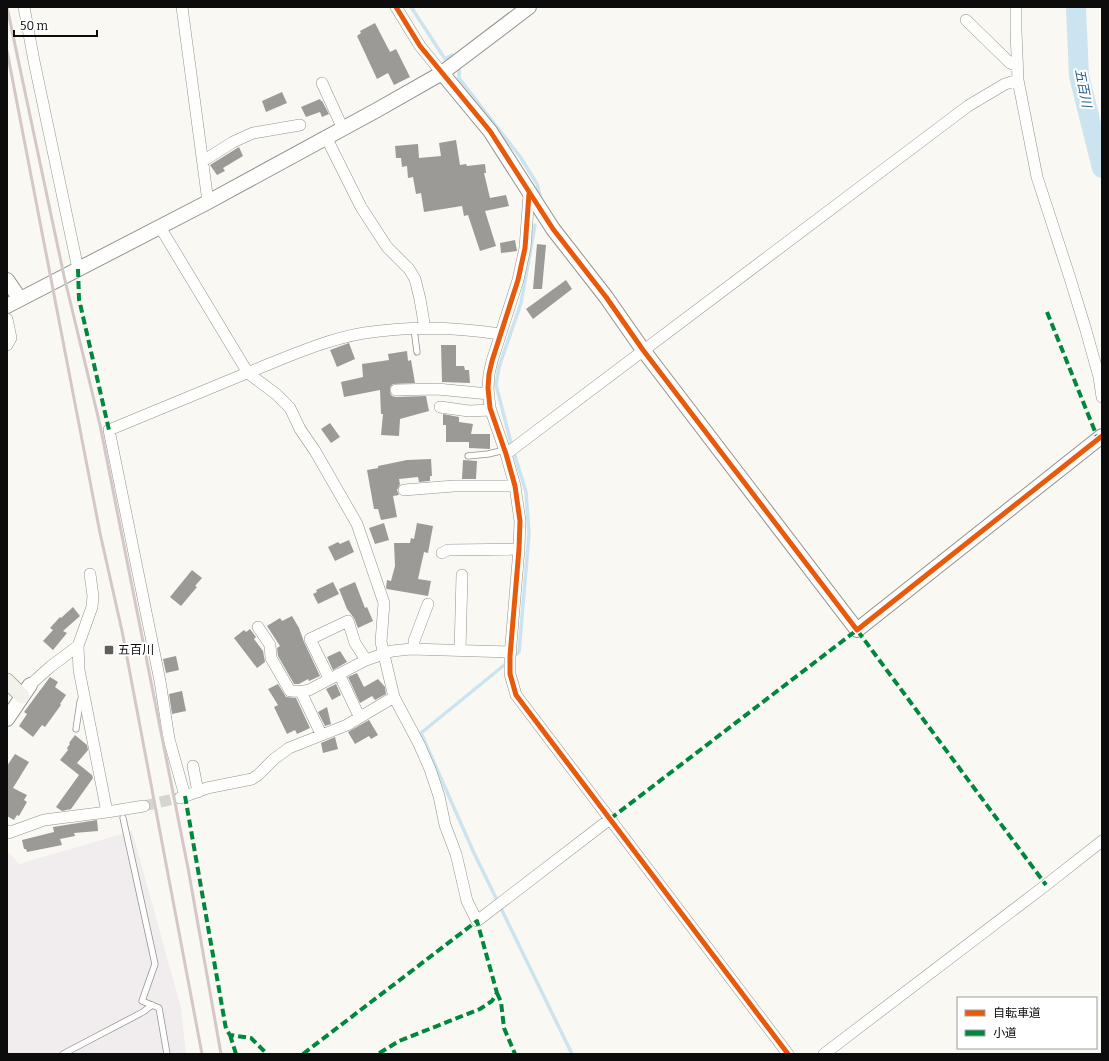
<svg xmlns="http://www.w3.org/2000/svg" width="1109" height="1061" viewBox="0 0 1109 1061" font-family="Bitter,'Noto Sans JP',serif">
	<rect width="100%" height="100%" fill="#faf8f2"/>
	<path fill="#f1ecee" d="M 132,831 L 181,1008 L 186,1054 L 7,1054 L 7,851 L 19,864 Z"/>
	<g fill="none" stroke-linecap="round" stroke-linejoin="round">
		<path stroke="#cce4ef" stroke-width="3.5" d="M 411,7 L 445,59 L 452,55
			M 459,66 L 459,78 L 521,158 L 537,184 L 541,200
			M 511,443 L 496,385 L 499,367 L 521,303 L 535,225
			M 512,658 L 519,652 L 529,534 L 526,492 L 515,456
			M 508,662 L 421,733 L 474,853 L 572,1054"/>
		<path stroke="#cce4ef" stroke-width="20" d="M 1076,7 L 1079,76 L 1102,168"/>
	</g>
	<path fill="#9c9a97" d="M 375,23 L 390,52 L 396,49 L 410,77 L 394,85 L 388,73 L 377,79 L 357,36 L 361,33 L 360,31 Z
		M 282,92 L 287,103 L 266,112 L 262,101 Z
		M 320,99 L 321,101 L 322,101 L 329,114 L 322,117 L 320,112 L 306,117 L 301,107 Z
		M 456,140 L 460,165 L 466,164 L 467,166 L 485,164 L 486,173 L 484,173 L 490,198 L 506,195 L 509,206 L 485,211 L 496,246 L 480,251 L 468,215 L 464,216 L 462,206 L 424,212 L 421,193 L 416,194 L 413,177 L 408,178 L 407,166 L 402,167 L 401,158 L 396,158 L 395,146 L 418,144 L 419,158 L 441,156 L 439,143 Z
		M 239,147 L 243,156 L 223,168 L 225,171 L 217,175 L 210,165 Z
		M 515,240 L 517,251 L 501,253 L 500,243 Z
		M 537,244 L 546,245 L 542,289 L 533,289 Z
		M 566,280 L 572,289 L 533,319 L 526,309 Z
		M 349,343 L 355,359 L 337,367 L 330,350 Z
		M 441,345 L 456,345 L 456,366 L 464,366 L 465,370 L 469,370 L 470,383 L 442,382 Z
		M 407,351 L 408,361 L 411,360 L 415,383 L 393,384 L 390,387 L 390,393 L 392,396 L 396,397 L 426,396 L 429,411 L 400,419 L 399,436 L 381,435 L 383,414 L 381,414 L 380,390 L 344,397 L 341,382 L 363,377 L 362,364 L 389,360 L 388,354 Z
		M 443,414 L 459,417 L 459,422 L 473,424 L 471,434 L 490,434 L 490,449 L 469,448 L 469,442 L 446,442 L 446,425 L 443,425 Z
		M 330,423 L 340,437 L 331,443 L 321,429 Z
		M 431,459 L 432,476 L 430,476 L 430,481 L 419,482 L 418,477 L 399,479 L 400,484 L 397,490 L 399,495 L 393,496 L 397,517 L 381,520 L 378,509 L 374,509 L 367,470 L 378,468 L 378,466 L 407,460 Z
		M 463,460 L 477,461 L 476,479 L 462,479 Z
		M 384,523 L 389,540 L 375,544 L 369,528 Z
		M 417,523 L 433,526 L 428,553 L 424,552 L 418,579 L 431,581 L 428,596 L 387,589 L 386,588 L 387,580 L 391,581 L 395,566 L 394,543 L 410,543 L 411,538 L 414,539 Z
		M 349,540 L 354,552 L 335,561 L 328,547 L 338,542 L 340,544 Z
		M 192,570 L 202,578 L 195,586 L 197,587 L 181,606 L 170,597 Z
		M 333,582 L 339,594 L 318,604 L 313,594 L 317,592 L 316,590 Z
		M 355,582 L 365,608 L 367,607 L 373,621 L 358,628 L 354,618 L 347,609 L 339,589 Z
		M 73,607 L 80,616 L 63,631 L 67,633 L 53,650 L 43,641 L 53,630 L 50,628 L 60,617 L 61,618 Z
		M 292,616 L 299,628 L 304,642 L 320,676 L 309,681 L 308,679 L 299,684 L 294,684 L 278,656 L 277,648 L 280,646 L 267,626 L 280,618 L 282,621 Z
		M 250,629 L 256,637 L 254,639 L 263,651 L 265,662 L 257,668 L 234,638 L 244,630 L 246,632 Z
		M 340,651 L 347,662 L 333,670 L 327,657 Z
		M 176,656 L 179,670 L 166,673 L 163,659 Z
		M 357,673 L 364,687 L 378,679 L 385,687 L 386,694 L 375,700 L 372,696 L 360,703 L 348,677 Z
		M 50,677 L 58,682 L 55,687 L 66,695 L 60,704 L 61,705 L 45,727 L 42,725 L 33,737 L 19,726 L 27,714 L 24,712 Z
		M 278,684 L 286,697 L 296,698 L 310,728 L 297,734 L 295,730 L 287,734 L 274,707 L 278,705 L 268,689 Z
		M 336,684 L 341,695 L 332,700 L 326,689 Z
		M 182,691 L 186,711 L 172,714 L 169,694 Z
		M 327,707 L 331,724 L 325,726 L 318,712 Z
		M 369,720 L 378,735 L 371,739 L 369,736 L 355,744 L 348,732 Z
		M 75,735 L 87,745 L 88,750 L 77,763 L 92,775 L 93,778 L 71,809 L 62,811 L 56,807 L 79,775 L 60,760 L 68,750 L 67,748 L 70,744 L 69,743 Z
		M 335,737 L 338,749 L 323,753 L 321,743 Z
		M 15,754 L 29,762 L 13,788 L 27,795 L 24,800 L 27,802 L 19,816 L 17,815 L 14,820 L 7,816 L 7,766 Z
		M 97,820 L 98,831 L 74,833 L 75,836 L 60,839 L 62,845 L 27,852 L 26,849 L 24,849 L 22,840 L 54,832 L 53,827 Z"/>
	<g fill="none" stroke-linecap="round" stroke-linejoin="round">
		<path stroke="#d6d5d0" stroke-width="11" stroke-dasharray="11 5.5" stroke-linecap="butt" d="M 144,806 L 178,798"/>
		<g stroke="#939290" stroke-width="7">
			<path id="service" d="M 414,329 L 417,352
				M 468,456 L 488,454 L 505,450
				M 76,729 L 80,702 L 82,696
				M 123,818 L 155,964 L 142,1001 L 159,1008 L 167,1054
				M 63,1054 L 143,1012 L 152,1005"/>
		</g>
		<g stroke="#939290" stroke-width="12">
			<path id="minor" d="M 24,7 L 34,61 L 78,269
				M 182,7 L 208,202
				M 396,7 L 420,46 L 442,73
				M 1016,7 L 1016,31 L 1018,80 L 1037,177 L 1069,275 L 1085,327 L 1099,377 L 1102,397
				M 966,20 L 1010,63 L 1017,66
				M 322,83 L 343,129
				M 326,137 L 361,207 L 387,247 L 409,269 L 415,279 L 420,299 L 425,329
				M 203,161 L 233,142 L 253,133 L 300,125
				M 529,194 L 525,248 L 518,280 L 492,361 L 489,374 L 488,388 L 490,408 L 506,454 L 515,486 L 520,521 L 519,549 L 510,656 L 510,674 L 516,695 L 788,1054
				M 160,227 L 248,373 L 276,394 L 290,408 L 300,429 L 315,451 L 357,524 L 384,603 L 381,642 L 394,697 L 347,725 L 289,748 L 274,759 L 258,775 L 252,779 L 207,788 L 180,798
				M 7,319 L 11,338 L 7,345
				M 396,390 L 437,389 L 489,394
				M 440,407 L 469,411 L 491,410
				M 506,454 L 968,106 L 1005,84 L 1018,80
				M 404,490 L 454,486 L 515,486
				M 442,553 L 448,550 L 519,549
				M 258,627 L 270,645 L 271,658 L 290,691 C 297,691 302,692 309,690 L 366,660 L 392,651 L 411,649 L 511,652
				M 414,649 L 414,641 L 428,604
				M 460,651 L 462,575
				M 339,674 L 359,716
				M 329,678 L 310,639 L 348,621 L 355,643 L 366,660
				M 30,685 L 50,667 L 78,646 L 92,607 L 93,596 L 90,574
				M 301,692 L 321,734
				M 394,697 L 419,744 L 430,769 L 439,796 L 445,825 L 456,854 L 467,901 L 477,921 L 610,819
				M 193,766 L 198,792
				M 185,796 L 169,739 L 160,681 L 109,430 C 155,411 201,392 247,373 C 285,358 323,340 364,333 C 409,326 455,327 500,334
				M 107,812 L 144,806
				M 7,831 L 8,833 L 44,820 L 107,812 L 79,670 L 78,646
				M 824,1054 L 1046,885 L 1102,841"/>
		</g>
		<g stroke="#939290" stroke-width="16">
			<path id="tertiary" d="M 442,73 L 490,131 L 553,229 L 606,297 L 643,350 L 857,630 L 1102,436
				M 7,280 L 20,299
				M 7,306 L 208,202 L 377,110 L 442,73 L 529,7
				M 7,719 L 30,685"/>
		</g>
		<g stroke="#8a8986" stroke-width="16">
			<path id="secondary" d="M 7,681 L 22,696"/>
		</g>
		<use href="#service" stroke="#fefefd" stroke-width="5.5"/>
		<use href="#minor" stroke="#fefefd" stroke-width="11"/>
		<use href="#tertiary" stroke="#fefefd" stroke-width="14"/>
		<use href="#secondary" stroke="#f3f2ea" stroke-width="15"/>
		<path stroke="#d5c7c7" stroke-width="3" d="M 7,7 L 64,276 L 100,425 L 188,868 L 221,1054
			M 7,51 L 100,533 L 122,631 L 202,1054"/>
		<path stroke="#00873e" stroke-width="4" stroke-dasharray="8 4" stroke-linecap="butt" d="M 78,269 L 79,299 L 109,430
			M 1047,312 L 1098,439
			M 185,796 L 226,1029 L 230,1035 L 251,1038 L 267,1054
			M 610,819 L 857,630 L 1046,885
			M 497,993 L 501,1002 L 504,1028 L 515,1054
			M 230,1035 L 236,1054
			M 303,1054 L 477,921 L 497,993 L 492,1001 L 480,1009 L 399,1041 L 378,1054"/>
		<g stroke="#fff" stroke-width="8">
			<path id="cycleway" d="M 396,7 L 420,46 L 490,131 L 553,229 L 606,297 L 643,350 L 857,630 L 1102,436
				M 529,194 L 525,248 L 518,280 L 492,361 L 489,374 L 488,388 L 490,408 L 506,454 L 515,486 L 520,521 L 519,549 L 510,656 L 510,674 L 516,695 L 788,1054"/>
		</g>
		<use href="#cycleway" stroke="#e8590c" stroke-width="5"/>
	</g>
	<rect fill="#5f5f5c" stroke="#fff" stroke-width="1.5" x="104" y="645" width="10" height="10" rx="2"/>
	<g text-anchor="middle" stroke-width="4" stroke-linejoin="round" paint-order="stroke">
		<g font-size="12" fill="#0c0c0c" stroke="#fff" text-anchor="start">
			<text x="118" y="654">五百川</text>
		</g>
		<g font-size="13" font-style="italic" fill="#26638d" stroke="#fff">
			<text transform="translate(1084 88) rotate(79)" y="5">五百川</text>
		</g>
	</g>
	<rect width="1109" height="1061" fill="none" stroke="#0c0c0c" stroke-width="16"/>
	<rect x="957" y="997" width="140" height="52" fill="#ffffff" stroke="#9e9e9e"/>
	<rect x="965" y="1010" width="20" height="6" fill="#e8590c" stroke="#9e9e9e"/>
	<text x="993" y="1017" font-size="12" fill="#0c0c0c">自転車道</text>
	<rect x="965" y="1030" width="20" height="6" fill="#00873e" stroke="#9e9e9e"/>
	<text x="993" y="1037" font-size="12" fill="#0c0c0c">小道</text>
	<path d="M14 30v6h83v-6" fill="none" stroke="#0c0c0c" stroke-width="2"/>
	<text x="20" y="30" font-size="12" fill="#0c0c0c" stroke="#ffffff" stroke-width="3" paint-order="stroke">50 m</text>
</svg>
